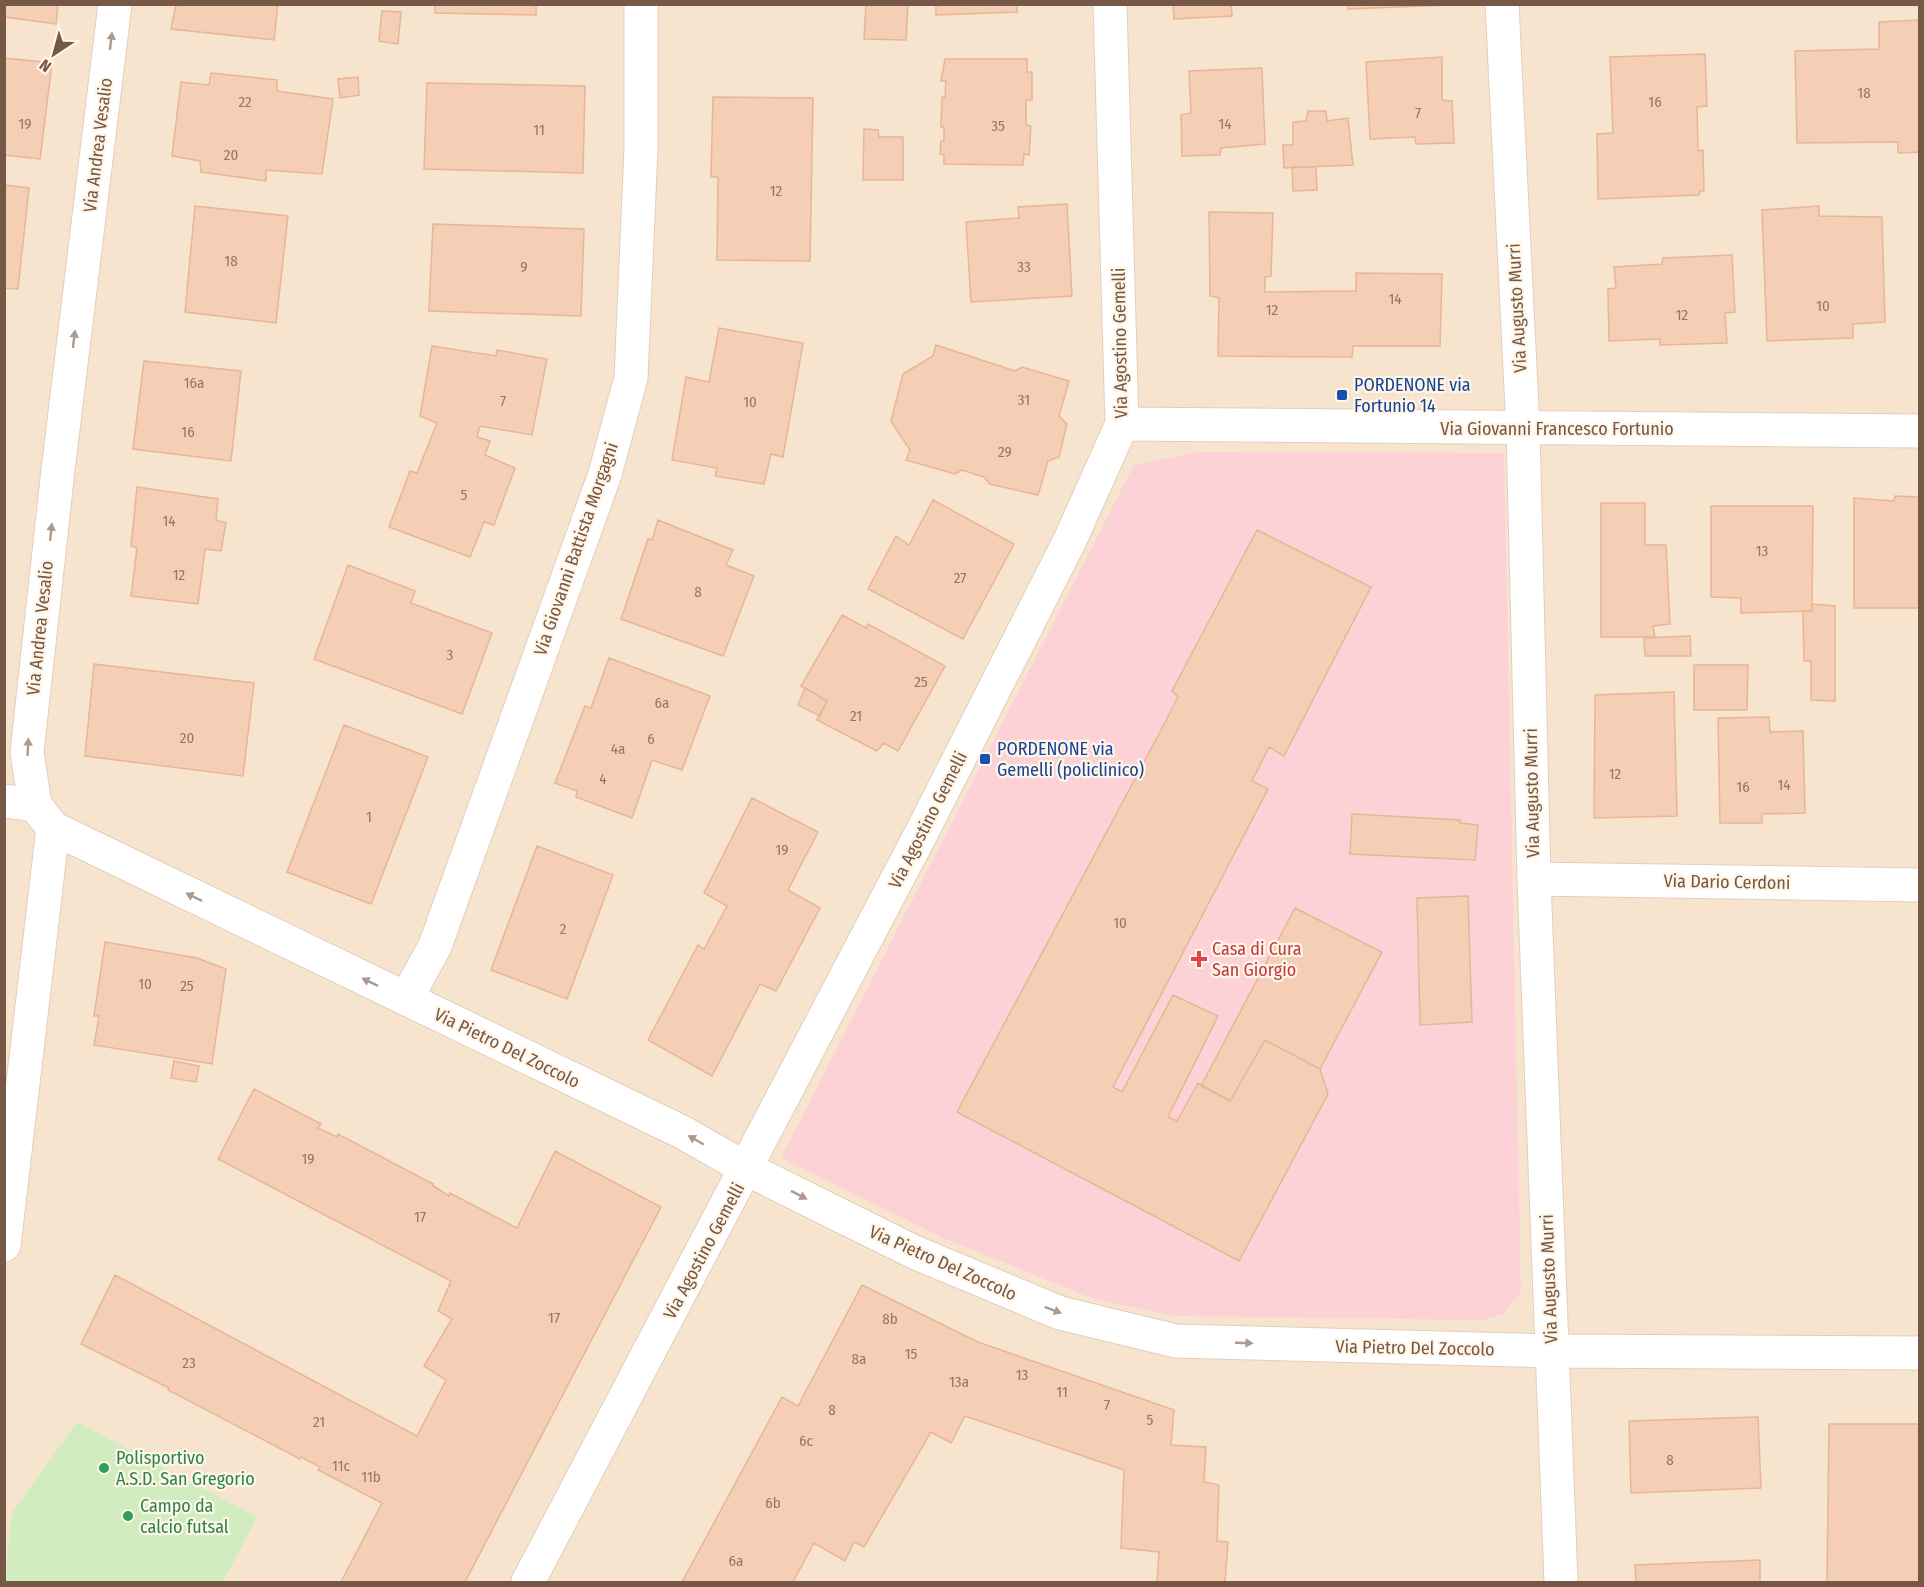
<svg xmlns="http://www.w3.org/2000/svg" width="1924" height="1587" viewBox="0 0 1924 1587" font-family="'Fira Sans Condensed',sans-serif">
	<rect width="100%" height="100%" fill="#fef2e0"/>
	<path fill="#f6e4ce" d="M 5,5 L 1919,5 L 1919,1582 L 5,1582 Z"/>
	<path fill="#fdd2d7" d="M 1197,452 L 1504,453 L 1521,1292 L 1503,1314 L 1482,1320 L 1174,1316 L 1094,1299 L 941,1237 L 781,1158 L 1134,465 Z"/>
	<path fill="#d1ecbe" d="M 77,1422 L 257,1517 L 223,1582 L 5,1582 L 12,1513 Z"/>
	<path fill="#f5cfb5" stroke="#e9b595" stroke-width="1.5" d="M 4,4 L 58,4 L 56,24 L 4,17 Z
		M 176,4 L 278,4 L 274,40 L 171,29 Z
		M 435,4 L 536,4 L 536,15 L 435,13 Z
		M 866,4 L 908,4 L 906,40 L 864,39 Z
		M 936,4 L 1017,4 L 1017,12 L 936,15 Z
		M 1173,4 L 1231,4 L 1232,16 L 1174,19 Z
		M 1348,4 L 1448,4 L 1448,5 L 1348,9 Z
		M 382,11 L 401,12 L 398,44 L 379,41 Z
		M 1920,20 L 1920,152 L 1898,153 L 1898,142 L 1797,143 L 1795,51 L 1879,49 L 1879,22 Z
		M 1705,54 L 1707,106 L 1697,107 L 1698,151 L 1703,150 L 1704,191 L 1700,191 L 1699,195 L 1598,199 L 1597,134 L 1613,133 L 1610,57 Z
		M 1442,57 L 1442,100 L 1452,101 L 1454,143 L 1416,144 L 1415,137 L 1370,139 L 1366,62 Z
		M 4,58 L 52,63 L 40,159 L 4,155 Z
		M 945,59 L 1027,59 L 1027,72 L 1032,72 L 1032,100 L 1026,100 L 1026,125 L 1031,126 L 1029,155 L 1024,154 L 1023,165 L 944,164 L 944,155 L 940,154 L 941,141 L 944,141 L 944,127 L 941,127 L 942,97 L 945,97 L 946,81 L 941,81 Z
		M 1262,68 L 1265,144 L 1221,148 L 1220,155 L 1182,156 L 1181,115 L 1191,113 L 1189,71 Z
		M 211,73 L 277,80 L 277,91 L 333,99 L 322,174 L 266,170 L 266,181 L 201,172 L 200,161 L 172,156 L 181,82 L 209,85 Z
		M 358,77 L 359,95 L 340,98 L 338,79 Z
		M 427,83 L 585,86 L 583,173 L 424,169 Z
		M 713,97 L 813,98 L 810,261 L 717,260 L 718,177 L 711,177 Z
		M 1308,111 L 1326,111 L 1327,121 L 1348,118 L 1353,165 L 1284,168 L 1283,145 L 1293,145 L 1293,122 L 1306,121 Z
		M 864,129 L 878,130 L 879,137 L 903,137 L 903,180 L 863,180 Z
		M 1292,167 L 1316,167 L 1317,190 L 1293,191 Z
		M 4,185 L 29,188 L 18,289 L 4,288 Z
		M 1067,204 L 1072,296 L 971,302 L 966,222 L 1019,218 L 1018,207 Z
		M 195,206 L 288,216 L 276,323 L 185,312 Z
		M 1819,206 L 1819,216 L 1882,217 L 1885,322 L 1853,324 L 1853,338 L 1767,341 L 1762,210 Z
		M 1209,212 L 1273,213 L 1271,276 L 1265,277 L 1265,292 L 1356,291 L 1356,273 L 1442,274 L 1440,346 L 1353,346 L 1352,357 L 1218,356 L 1219,298 L 1210,296 Z
		M 433,224 L 584,229 L 581,316 L 429,311 Z
		M 1732,255 L 1735,312 L 1725,313 L 1727,343 L 1660,345 L 1660,339 L 1609,341 L 1608,289 L 1616,288 L 1614,267 L 1662,264 L 1663,258 Z
		M 719,328 L 803,343 L 783,457 L 771,454 L 764,484 L 715,476 L 717,468 L 672,460 L 686,377 L 709,382 Z
		M 936,345 L 1015,371 L 1022,367 L 1069,381 L 1059,416 L 1067,424 L 1059,457 L 1048,461 L 1038,495 L 990,484 L 984,477 L 962,470 L 955,474 L 906,460 L 910,450 L 891,421 L 903,374 L 933,356 Z
		M 432,346 L 496,356 L 497,350 L 547,359 L 532,435 L 480,426 L 477,437 L 490,441 L 485,455 L 515,468 L 494,525 L 484,522 L 470,557 L 389,527 L 410,471 L 417,473 L 437,423 L 420,416 Z
		M 144,361 L 241,371 L 231,461 L 133,449 Z
		M 137,487 L 218,499 L 216,520 L 226,523 L 221,551 L 205,549 L 198,604 L 131,596 L 137,548 L 131,546 Z
		M 1895,496 L 1918,497 L 1920,499 L 1920,608 L 1854,608 L 1854,498 L 1894,501 Z
		M 933,500 L 1014,544 L 963,639 L 868,589 L 896,536 L 909,545 Z
		M 1601,503 L 1645,503 L 1645,545 L 1666,545 L 1670,624 L 1653,626 L 1655,637 L 1601,637 Z
		M 1711,506 L 1813,506 L 1812,611 L 1741,613 L 1741,598 L 1711,597 Z
		M 658,520 L 733,550 L 726,565 L 754,576 L 723,656 L 621,619 L 648,539 L 652,540 Z
		M 1257,530 L 1371,587 L 1284,756 L 1269,747 L 1252,781 L 1268,789 L 1113,1087 L 1122,1092 L 1173,995 L 1218,1016 L 1168,1117 L 1177,1121 L 1198,1083 L 1230,1101 L 1265,1040 L 1320,1069 L 1328,1094 L 1239,1261 L 957,1112 L 1159,734 L 1178,697 L 1172,691 Z
		M 348,565 L 415,591 L 411,603 L 492,633 L 462,714 L 314,659 Z
		M 1812,604 L 1835,606 L 1835,701 L 1811,700 L 1811,661 L 1804,661 L 1803,611 L 1812,611 Z
		M 842,615 L 866,628 L 868,624 L 945,666 L 898,751 L 884,743 L 877,751 L 817,720 L 827,701 L 801,686 Z
		M 1690,636 L 1691,656 L 1645,656 L 1644,638 Z
		M 609,658 L 710,696 L 682,770 L 652,760 L 632,818 L 576,797 L 577,791 L 555,783 L 585,706 L 591,708 Z
		M 94,664 L 254,683 L 243,776 L 85,756 Z
		M 1694,665 L 1748,665 L 1747,710 L 1694,710 Z
		M 805,688 L 827,701 L 820,716 L 798,705 Z
		M 1674,692 L 1677,816 L 1594,818 L 1595,695 Z
		M 1769,717 L 1770,732 L 1803,731 L 1805,813 L 1762,814 L 1762,823 L 1720,823 L 1718,718 Z
		M 344,725 L 428,757 L 371,904 L 287,872 Z
		M 752,798 L 818,832 L 788,890 L 820,908 L 776,991 L 760,984 L 712,1076 L 648,1040 L 698,945 L 704,949 L 727,906 L 704,893 Z
		M 1352,814 L 1460,820 L 1460,823 L 1478,825 L 1475,860 L 1350,854 Z
		M 537,846 L 613,875 L 567,999 L 491,970 Z
		M 1468,896 L 1472,1022 L 1420,1025 L 1417,898 Z
		M 1295,908 L 1382,952 L 1320,1069 L 1265,1040 L 1230,1101 L 1201,1086 Z
		M 105,942 L 197,958 L 226,969 L 212,1064 L 94,1045 L 99,1016 L 94,1016 Z
		M 174,1061 L 199,1066 L 196,1082 L 171,1078 Z
		M 254,1089 L 321,1124 L 318,1128 L 337,1137 L 338,1134 L 433,1184 L 432,1185 L 449,1196 L 450,1193 L 517,1228 L 555,1151 L 661,1207 L 465,1582 L 341,1582 L 382,1503 L 318,1470 L 320,1467 L 301,1457 L 300,1459 L 168,1390 L 169,1388 L 81,1344 L 115,1275 L 417,1436 L 446,1380 L 424,1366 L 452,1319 L 438,1311 L 451,1281 L 218,1159 Z
		M 862,1285 L 978,1342 L 1174,1410 L 1171,1445 L 1206,1447 L 1204,1482 L 1219,1485 L 1217,1541 L 1228,1542 L 1225,1582 L 1157,1582 L 1159,1552 L 1121,1548 L 1124,1470 L 965,1416 L 951,1443 L 931,1432 L 864,1547 L 854,1542 L 845,1561 L 814,1543 L 793,1582 L 682,1582 L 782,1397 L 798,1406 Z
		M 1758,1417 L 1761,1488 L 1631,1493 L 1629,1421 Z
		M 1829,1424 L 1920,1424 L 1920,1582 L 1827,1582 Z
		M 1760,1560 L 1760,1582 L 1636,1582 L 1635,1565 Z"/>
	<g fill="none" stroke-linecap="round" stroke-linejoin="round">
		<g stroke="#e3cebb" stroke-width="35">
			<path id="street" d="M 1502,4 L 1523,429 L 1534,879 L 1561,1582
				M 1122,424 L 1920,431
				M 4,801 L 35,805
				M 53,828 L 682,1132 L 747,1169 L 914,1252 L 1060,1313 L 1176,1341 L 1552,1351 L 1920,1353
				M 1534,879 L 1920,885
				M 406,999 L 435,946 L 605,474 L 631,378 L 641,148 L 641,4
				M 4,1245 L 53,828 L 35,805 L 27,752 L 58,470 L 115,4
				M 528,1582 L 924,828 L 1070,540 L 1122,424 L 1110,4"/>
		</g>
		<use href="#street" stroke="#fff" stroke-width="33"/>
	</g>
	<defs><path id="oneway-solid" d="M-6-.8H1V-3.2L6.5 0L1 3.2V.8H-6Z" transform="scale(1.5)"/></defs>
	<g fill="#ad9a8f">
		<use href="#oneway-solid" transform="translate(111 41) rotate(-83)"/>
		<use href="#oneway-solid" transform="translate(74 339) rotate(-83)"/>
		<use href="#oneway-solid" transform="translate(51 532) rotate(-84)"/>
		<use href="#oneway-solid" transform="translate(28 747) rotate(-87)"/>
		<use href="#oneway-solid" transform="translate(194 897) rotate(-154)"/>
		<use href="#oneway-solid" transform="translate(370 982) rotate(-154)"/>
		<use href="#oneway-solid" transform="translate(696 1140) rotate(-150)"/>
		<use href="#oneway-solid" transform="translate(799 1195) rotate(27)"/>
		<use href="#oneway-solid" transform="translate(1053 1310) rotate(21)"/>
		<use href="#oneway-solid" transform="translate(1244 1343) rotate(2)"/>
	</g>
	<g fill="#1a4fb4" stroke="#fff6e8" stroke-width="2">
		<rect x="1336" y="389" width="12" height="12" rx="3"/>
		<rect x="979" y="753" width="12" height="12" rx="3"/>
	</g>
	<path fill="#e0444e" stroke="#fff6e8" stroke-width="2" d="M1196 950h6v6h6v6h-6v6h-6v-6h-6v-6h6z"/>
	<g fill="#2e9e5b" stroke="#fff6e8" stroke-width="2">
		<circle cx="104" cy="1468" r="6"/>
		<circle cx="128" cy="1516" r="6"/>
	</g>
	<g text-anchor="middle" stroke-width="4.5" stroke-linejoin="round" paint-order="stroke">
		<g font-size="15" fill="#967561">
			<text x="1864" y="98">18</text>
			<text x="245" y="107">22</text>
			<text x="1655" y="107">16</text>
			<text x="1418" y="118">7</text>
			<text x="25" y="129">19</text>
			<text x="1225" y="129">14</text>
			<text x="998" y="131">35</text>
			<text x="539" y="135">11</text>
			<text x="231" y="160">20</text>
			<text x="776" y="196">12</text>
			<text x="231" y="266">18</text>
			<text x="524" y="272">9</text>
			<text x="1024" y="272">33</text>
			<text x="1395" y="304">14</text>
			<text x="1823" y="311">10</text>
			<text x="1272" y="315">12</text>
			<text x="1682" y="320">12</text>
			<text x="194" y="388">16a</text>
			<text x="1024" y="405">31</text>
			<text x="503" y="406">7</text>
			<text x="750" y="407">10</text>
			<text x="188" y="437">16</text>
			<text x="1005" y="457">29</text>
			<text x="464" y="500">5</text>
			<text x="169" y="526">14</text>
			<text x="1762" y="556">13</text>
			<text x="179" y="580">12</text>
			<text x="960" y="583">27</text>
			<text x="698" y="597">8</text>
			<text x="450" y="660">3</text>
			<text x="921" y="687">25</text>
			<text x="662" y="708">6a</text>
			<text x="856" y="721">21</text>
			<text x="187" y="743">20</text>
			<text x="651" y="744">6</text>
			<text x="618" y="754">4a</text>
			<text x="1615" y="779">12</text>
			<text x="603" y="784">4</text>
			<text x="1784" y="790">14</text>
			<text x="1743" y="792">16</text>
			<text x="369" y="822">1</text>
			<text x="782" y="855">19</text>
			<text x="1120" y="928">10</text>
			<text x="563" y="934">2</text>
			<text x="145" y="989">10</text>
			<text x="187" y="991">25</text>
			<text x="308" y="1164">19</text>
			<text x="420" y="1222">17</text>
			<text x="554" y="1323">17</text>
			<text x="890" y="1324">8b</text>
			<text x="911" y="1359">15</text>
			<text x="859" y="1364">8a</text>
			<text x="189" y="1368">23</text>
			<text x="1022" y="1380">13</text>
			<text x="959" y="1387">13a</text>
			<text x="1062" y="1397">11</text>
			<text x="1107" y="1410">7</text>
			<text x="832" y="1415">8</text>
			<text x="1150" y="1425">5</text>
			<text x="319" y="1427">21</text>
			<text x="806" y="1446">6c</text>
			<text x="1670" y="1465">8</text>
			<text x="341" y="1471">11c</text>
			<text x="371" y="1482">11b</text>
			<text x="773" y="1508">6b</text>
			<text x="736" y="1566">6a</text>
		</g>
		<g font-size="18" fill="#775745" stroke="#fff6e8">
			<text transform="translate(98 145) rotate(-83)" y="6">Via Andrea Vesalio</text>
			<text transform="translate(1517 308) rotate(-93)" y="6">Via Augusto Murri</text>
			<text transform="translate(1120 343) rotate(-91)" y="6">Via Agostino Gemelli</text>
			<text x="1557" y="435">Via Giovanni Francesco Fortunio</text>
			<text transform="translate(576 549) rotate(-71)" y="6">Via Giovanni Battista Morgagni</text>
			<text transform="translate(40 628) rotate(-84)" y="6">Via Andrea Vesalio</text>
			<text transform="translate(1532 793) rotate(-91)" y="6">Via Augusto Murri</text>
			<text transform="translate(928 820) rotate(-63)" y="6">Via Agostino Gemelli</text>
			<text transform="translate(1727 882) rotate(1)" y="6">Via Dario Cerdoni</text>
			<text transform="translate(507 1048) rotate(26)" y="6">Via Pietro Del Zoccolo</text>
			<text transform="translate(704 1251) rotate(-62)" y="6">Via Agostino Gemelli</text>
			<text transform="translate(943 1263) rotate(24)" y="6">Via Pietro Del Zoccolo</text>
			<text transform="translate(1549 1279) rotate(-92)" y="6">Via Augusto Murri</text>
			<text transform="translate(1415 1348) rotate(1)" y="6">Via Pietro Del Zoccolo</text>
		</g>
		<g font-size="18" fill="#164399" stroke="#fff6e8" text-anchor="start">
			<text x="1354" y="391">PORDENONE via<tspan x="1354" dy="21">Fortunio 14</tspan></text>
			<text x="997" y="755">PORDENONE via<tspan x="997" dy="21">Gemelli (policlinico)</tspan></text>
		</g>
		<g font-size="18" fill="#be3a42" stroke="#fff6e8" text-anchor="start">
			<text x="1212" y="955">Casa di Cura<tspan x="1212" dy="21">San Giorgio</tspan></text>
		</g>
		<g font-size="18" fill="#27864d" stroke="#fff6e8" text-anchor="start">
			<text x="116" y="1464">Polisportivo<tspan x="116" dy="21">A.S.D. San Gregorio</tspan></text>
			<text x="140" y="1512">Campo da<tspan x="140" dy="21">calcio futsal</tspan></text>
		</g>
	</g>
	<rect width="1924" height="1587" fill="none" stroke="#775745" stroke-width="12"/>
	<g transform="translate(54 54) rotate(216)" stroke="#fff6e8" stroke-width="4.5" paint-order="stroke">
	<path d="M0-4.5L10 22L0 15L-10 22Z" fill="#775745"/>
	<text y="-9" font-size="16" font-weight="bold" text-anchor="middle" fill="#775745">N</text>
	</g>
</svg>
